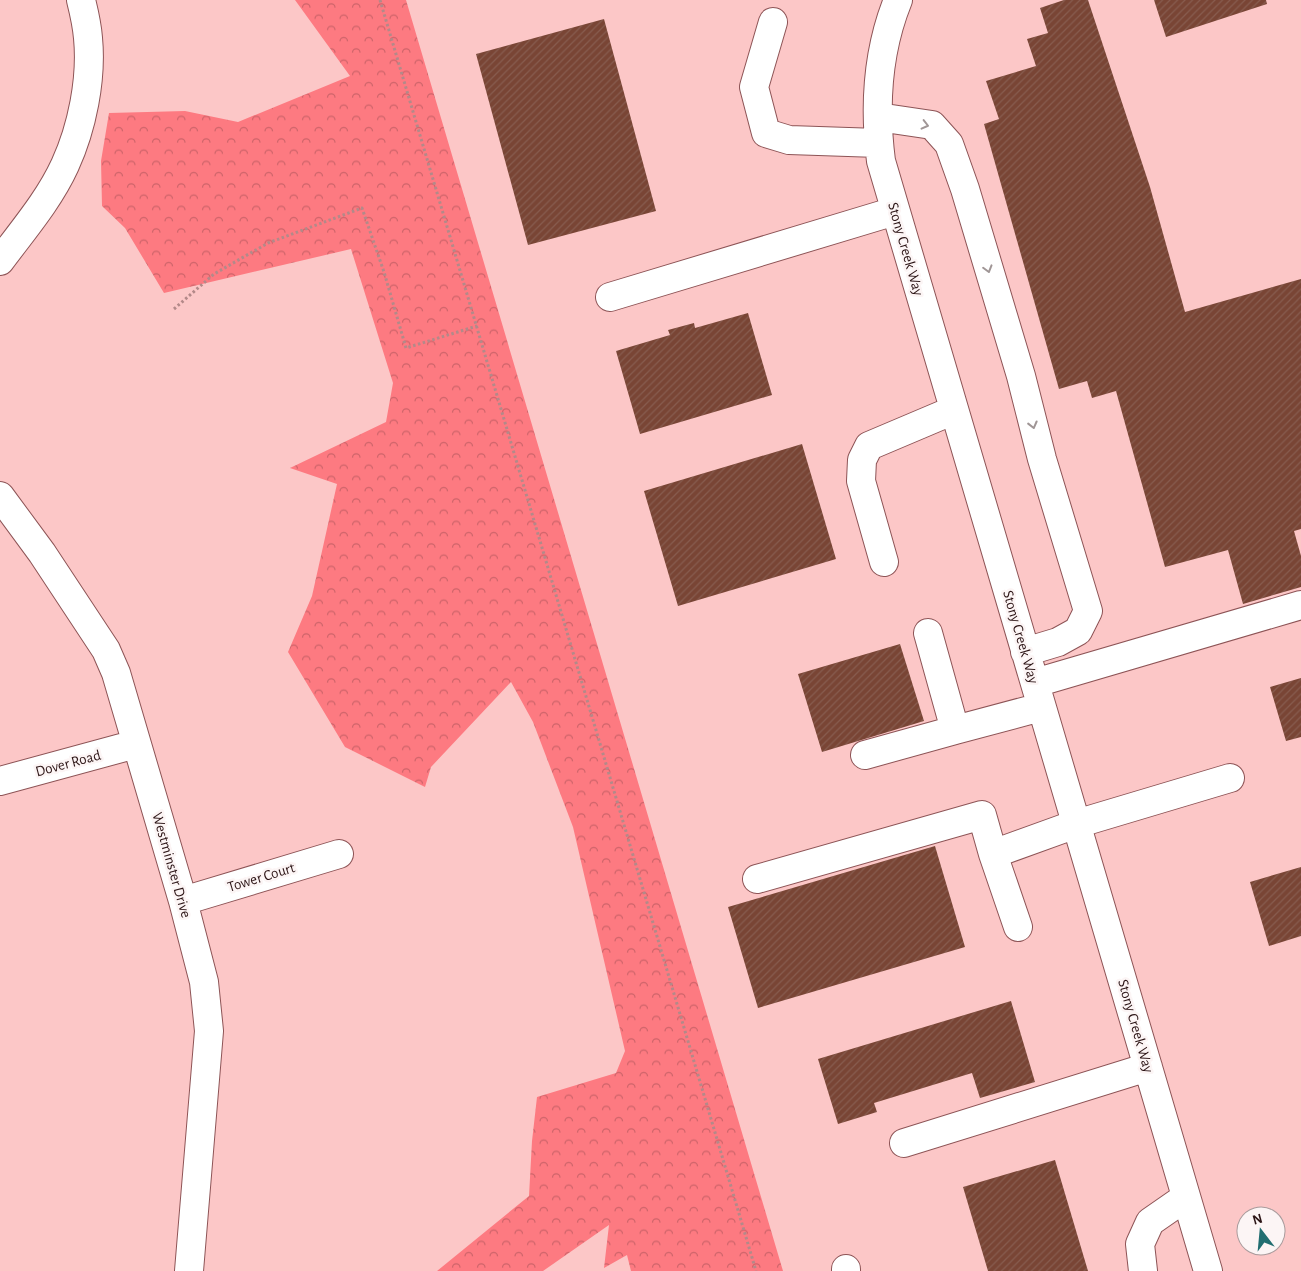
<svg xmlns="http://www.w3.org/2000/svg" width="1301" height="1271" viewBox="0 0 1301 1271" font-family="'Alegreya Sans',sans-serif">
	<defs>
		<pattern id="forest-crowns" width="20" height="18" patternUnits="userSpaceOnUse" patternTransform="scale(1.25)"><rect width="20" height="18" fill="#fd7a81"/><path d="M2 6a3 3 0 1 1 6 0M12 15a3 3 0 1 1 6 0" fill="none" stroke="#cd6369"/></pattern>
		<pattern id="building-hatch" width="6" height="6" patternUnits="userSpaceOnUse" patternTransform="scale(1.25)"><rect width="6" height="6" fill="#794535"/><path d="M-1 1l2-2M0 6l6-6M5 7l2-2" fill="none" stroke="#875c4f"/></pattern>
	</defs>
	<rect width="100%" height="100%" fill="#fcc7c7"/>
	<path fill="url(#forest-crowns)" d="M 295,0 L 406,0 L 783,1271 L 631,1271 L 627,1255 L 604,1268 L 609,1225 L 543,1271 L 437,1271 L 529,1196 L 532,1141 L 537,1097 L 616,1073 L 625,1051 L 573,827 L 533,722 L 511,682 L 431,767 L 425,787 L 345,747 L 288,652 L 312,596 L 337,484 L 290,468 L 386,422 L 393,383 L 351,249 L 164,293 L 125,228 L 102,206 L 101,161 L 109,113 L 185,111 L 238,122 L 350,76 Z"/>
	<path fill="url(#building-hatch)" d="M 1064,0 L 1088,0 L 1150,187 L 1185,312 L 1301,279 L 1301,529 L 1294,531 L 1301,556 L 1301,587 L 1243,604 L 1228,550 L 1165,567 L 1116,391 L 1092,398 L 1087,381 L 1059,389 L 984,124 L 999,119 L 986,81 L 1036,66 L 1027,39 L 1048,33 L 1040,8 Z
		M 1154,0 L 1266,0 L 1267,4 L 1166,37 Z
		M 604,19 L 656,211 L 528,245 L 476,54 Z
		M 748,313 L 772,395 L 640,434 L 616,351 L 670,335 L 668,330 L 694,323 L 695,328 Z
		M 802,444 L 836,559 L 678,606 L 644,491 Z
		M 900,644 L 924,721 L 822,752 L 798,674 Z
		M 1301,678 L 1301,737 L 1286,741 L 1270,687 Z
		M 935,846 L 965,947 L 758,1008 L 728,907 Z
		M 1301,867 L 1301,936 L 1269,946 L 1250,882 Z
		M 1011,1001 L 1035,1082 L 980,1098 L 972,1073 L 874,1103 L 877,1112 L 838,1124 L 818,1059 Z
		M 1055,1160 L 1088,1271 L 988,1271 L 963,1187 Z"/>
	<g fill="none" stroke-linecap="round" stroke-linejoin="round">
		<g stroke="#8d5456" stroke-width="30">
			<path id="minor" d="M 898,0 C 877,52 874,106 881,161 L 1208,1271
				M 773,22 L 754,87 L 766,133 L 789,140 L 878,143
				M 878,117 L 932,125 L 949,144 L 965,189 L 1021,376 L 1042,459 L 1088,611 L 1078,631 L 1058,642 L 1025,652
				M 0,261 C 23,230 49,200 65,165 C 82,128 92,79 88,38 C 87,25 84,12 81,0
				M 610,297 L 895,211
				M 0,496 L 42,553 L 106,650 L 116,673 L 183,901 L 204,982 L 209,1031 L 189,1271
				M 884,562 L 861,481 L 862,460 L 869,446 L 954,410
				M 928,633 L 955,730 L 1041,707
				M 1035,683 L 1301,605
				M 865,755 L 955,730
				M 0,781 L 136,744
				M 993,854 L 1018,927
				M 757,879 L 982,815 L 993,854 L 1076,824 L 1230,778
				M 183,901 L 339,854
				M 904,1143 L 1148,1067
				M 846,1269 L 846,1271
				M 1143,1271 L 1140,1244 L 1150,1222 L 1186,1197"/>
		</g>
		<path stroke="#b38989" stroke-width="3" stroke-dasharray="2.5 2.5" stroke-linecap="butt" d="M 380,0 L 756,1271
			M 174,309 L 214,274 L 268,243 L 362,208 L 384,272 L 406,348 L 477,326"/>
		<use href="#minor" stroke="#fff" stroke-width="28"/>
	</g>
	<defs><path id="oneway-chevron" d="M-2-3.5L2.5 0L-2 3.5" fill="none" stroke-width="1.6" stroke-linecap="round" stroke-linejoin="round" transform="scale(1.25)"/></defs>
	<g stroke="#a09696">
		<use href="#oneway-chevron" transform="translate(925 125) rotate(14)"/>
		<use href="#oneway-chevron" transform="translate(988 269) rotate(74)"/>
		<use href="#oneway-chevron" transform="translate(1033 425) rotate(76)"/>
	</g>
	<g text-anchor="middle" stroke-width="5" stroke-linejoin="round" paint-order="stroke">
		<g font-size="15" fill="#2c1516" stroke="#fcf5f5">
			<text transform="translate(906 249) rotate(74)" y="5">Stony Creek Way</text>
			<text transform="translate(1021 637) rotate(74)" y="5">Stony Creek Way</text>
			<text transform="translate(68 763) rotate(-15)" y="5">Dover Road</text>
			<text transform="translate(172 865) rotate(74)" y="5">Westminster Drive</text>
			<text transform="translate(261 877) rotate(-17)" y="5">Tower Court</text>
			<text transform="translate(1136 1026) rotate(74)" y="5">Stony Creek Way</text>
		</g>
	</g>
	<g transform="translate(1261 1231) rotate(344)"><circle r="24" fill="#fcf5f5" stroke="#a99b9c"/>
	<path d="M0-4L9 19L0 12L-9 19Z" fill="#226e71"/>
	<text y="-8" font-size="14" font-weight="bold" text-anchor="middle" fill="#2c1516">N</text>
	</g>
</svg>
